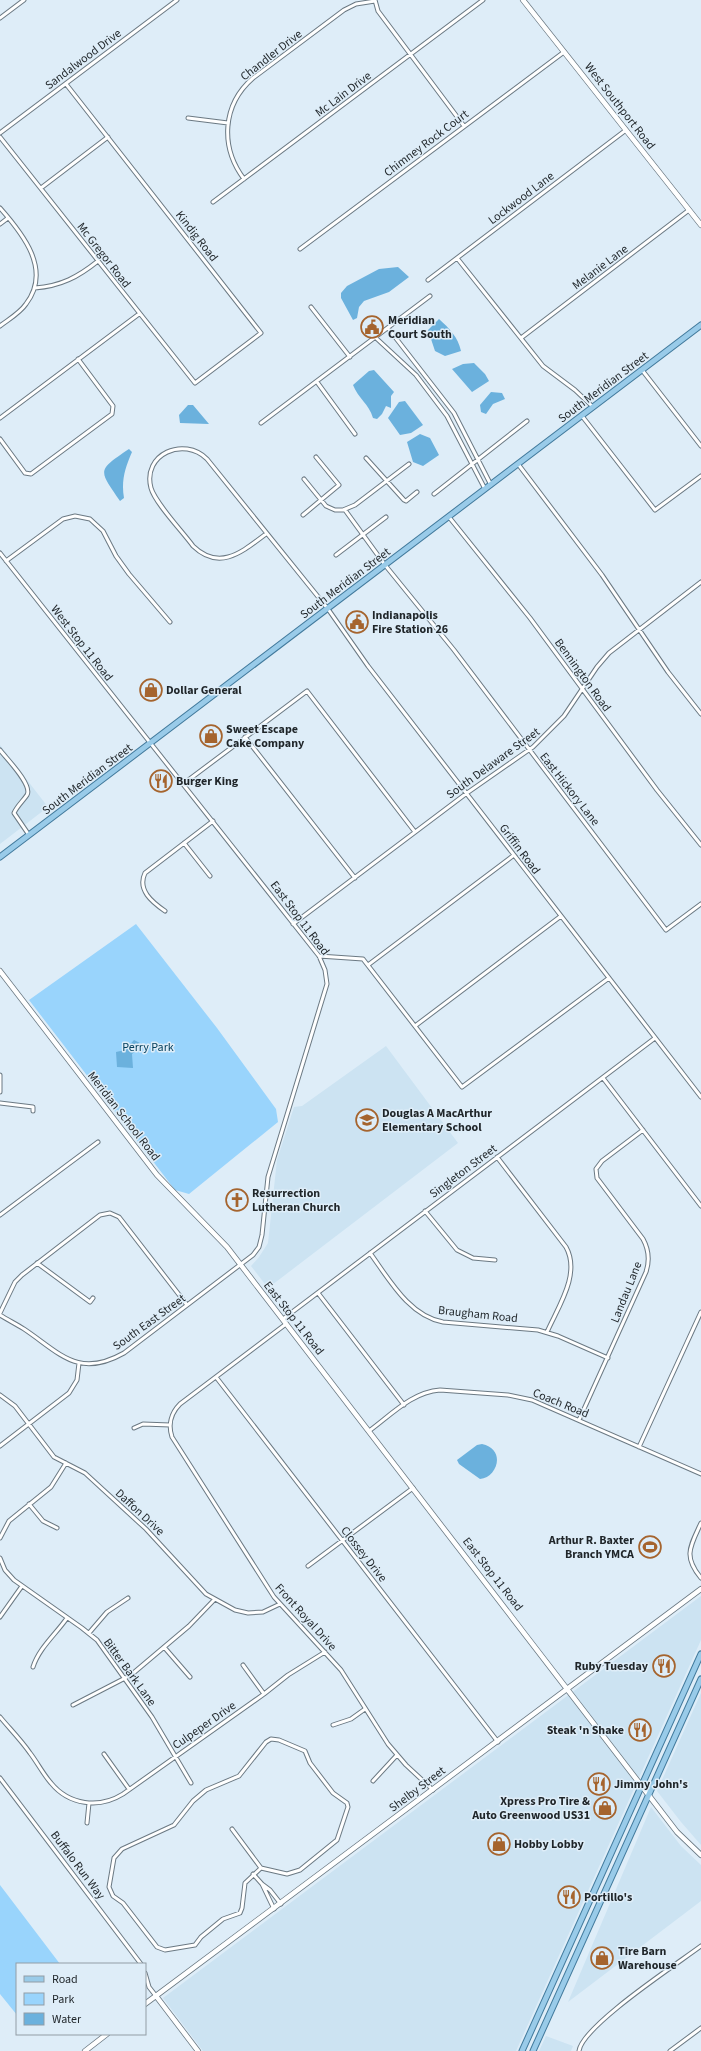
<svg xmlns="http://www.w3.org/2000/svg" width="701" height="2051" viewBox="0 0 701 2051" font-family="'Source Sans 3',sans-serif">
	<rect width="100%" height="100%" fill="#deedf8"/>
	<path fill="#cce3f2" d="M 0,745 L 48,807 L 0,844 Z
		M 386,1046 L 458,1143 L 268,1288 L 251,1266 L 259,1257 L 268,1243 L 277,1160 L 294,1107 L 302,1106 Z
		M 701,1596 L 701,1640 L 516,2051 L 203,2051 L 163,1998 Z
		M 701,1693 L 701,1845 L 681,1822 L 657,1791 Z
		M 651,1807 L 681,1846 L 701,1865 L 701,1901 L 568,2002 Z
		M 546,2036 L 573,2046 L 571,2051 L 539,2051 Z"/>
	<path fill="#99d4fc" d="M 136,924 L 217,1028 L 276,1109 L 278,1122 L 189,1194 L 175,1190 L 29,1000 Z
		M 0,1885 L 60,1964 L 17,1964 L 17,2015 L 0,1994 Z"/>
	<path fill="#6bb1dd" d="M 398,267 L 409,277 L 389,292 L 364,301 L 359,307 L 357,318 L 353,320 L 341,298 L 341,293 L 347,286 L 379,269 Z
		M 439,319 C 449,328 458,337 461,351 L 445,356 L 435,351 L 428,330 Z
		M 474,363 L 485,374 L 489,381 L 472,392 L 452,369 L 463,364 Z
		M 374,370 L 394,392 L 391,396 L 391,408 L 386,406 L 382,414 L 377,419 L 373,418 C 369,404 358,398 353,385 L 369,371 Z
		M 491,392 L 502,393 L 505,399 L 493,404 L 486,414 L 481,412 L 480,405 Z
		M 405,401 L 423,425 L 411,433 L 400,435 L 388,418 L 399,402 Z
		M 188,405 L 193,405 L 209,424 L 180,423 L 179,415 Z
		M 420,434 L 430,438 L 439,455 L 423,466 L 413,462 L 407,442 Z
		M 129,449 L 132,452 C 125,468 121,481 124,498 L 120,501 C 99,470 96,471 129,449 Z
		M 134,1040 L 140,1043 L 140,1047 L 132,1054 L 133,1068 L 117,1067 L 116,1052 L 125,1050 Z
		M 482,1444 C 506,1449 498,1477 480,1479 L 459,1464 L 457,1460 L 477,1445 Z"/>
	<g fill="none" stroke-linecap="round" stroke-linejoin="round">
		<g stroke="#6b7983" stroke-width="5">
			<path id="street" d="M 375,0 L 378,11 L 464,126
				M 0,18 L 24,0
				M 188,118 L 228,123
				M 0,133 L 177,0
				M 0,137 L 195,383 L 261,333 L 66,84
				M 244,179 C 220,147 222,105 253,78 L 344,10 L 356,4 L 375,1
				M 41,188 L 108,137
				M 213,202 L 483,0
				M 0,208 C 23,234 52,270 26,304 C 20,313 9,319 0,326
				M 0,224 L 8,218
				M 300,249 L 564,52
				M 457,258 L 543,366 L 575,390 L 593,407
				M 428,280 L 626,130
				M 35,288 C 61,286 78,277 98,261
				M 311,307 L 350,357
				M 388,328 L 454,413 L 491,485
				M 376,338 L 416,375 L 447,416 L 485,489
				M 521,338 L 689,210
				M 642,370 L 701,446
				M 317,382 L 355,434
				M 582,416 L 655,510 L 701,476
				M 0,418 L 139,314
				M 261,423 L 430,296
				M 0,439 L 25,473 L 31,474 L 112,414 L 113,406 L 78,359
				M 366,458 L 404,500 L 406,501 L 417,492
				M 518,464 L 602,575 L 668,672 L 701,714
				M 304,479 L 326,506 L 335,510 L 343,510 L 355,505 L 409,464
				M 434,494 L 527,421
				M 345,510 L 385,565 L 454,650 L 666,930 L 701,904
				M 303,515 L 339,485 L 316,457
				M 449,517 L 530,618 L 657,790 L 701,845
				M 266,534 C 243,551 220,572 193,546 C 183,532 155,503 151,488 C 142,454 184,436 207,459 L 328,609 L 368,666 L 701,1097
				M 0,553 L 319,956 L 325,970 L 327,984 L 268,1177 L 262,1235 L 259,1247 L 253,1255 L 124,1353 C 78,1379 60,1353 24,1329 C 16,1324 8,1320 0,1315
				M 336,555 L 386,517
				M 6,561 L 63,519 L 75,516 L 90,519 L 103,531 L 116,556 L 129,574 L 170,622
				M 245,737 L 355,878
				M 0,750 C 6,758 33,785 27,795 C 23,801 17,806 14,813 L 29,835
				M 183,784 L 307,691 L 415,832
				M 184,843 L 210,876
				M 165,911 C 152,902 137,890 145,873 L 213,821
				M 293,924 L 467,793 L 533,747 L 564,716 L 597,667 L 609,653 L 701,582
				M 319,956 L 363,959 L 462,1087 L 609,978
				M 368,965 L 514,855
				M 415,1026 L 561,916
				M 0,1075 L 0,1092
				M 603,1078 L 701,1206
				M 0,1103 L 33,1107 L 33,1111
				M 497,1157 L 566,1247 C 581,1274 558,1307 547,1332
				M 425,1211 L 457,1250 L 473,1258 L 495,1260
				M 0,1215 L 98,1142
				M 370,1253 C 389,1279 409,1316 443,1322 L 538,1330 L 558,1336 L 608,1358
				M 37,1263 L 90,1302 L 93,1298
				M 318,1293 L 404,1405
				M 0,1313 L 15,1282 L 22,1275 L 100,1215 L 110,1213 L 119,1217 L 187,1305
				M 283,1319 L 655,1038
				M 286,1324 L 180,1404 C 171,1413 168,1425 172,1437 L 274,1597 L 341,1670 L 388,1744 L 406,1765 L 433,1790
				M 216,1377 L 498,1742
				M 0,1395 L 15,1406 L 54,1457 L 85,1473 L 146,1529 L 206,1594 L 235,1610 L 248,1613 L 263,1612 L 280,1604
				M 579,1420 L 646,1272 C 650,1260 649,1250 643,1239 L 597,1178 L 596,1169 L 602,1161 L 643,1130
				M 134,1428 L 143,1424 L 170,1425
				M 369,1431 C 391,1415 412,1392 440,1390 L 508,1395 L 532,1400 L 701,1474
				M 0,1446 L 69,1393 L 77,1380 L 79,1363
				M 639,1447 L 701,1312
				M 29,1504 L 43,1521 L 57,1528
				M 701,1523 C 690,1547 683,1556 701,1578
				M 0,1538 L 9,1521 L 51,1487 L 66,1463
				M 0,1558 L 5,1570 L 14,1580 L 82,1628 L 97,1640 L 152,1717 L 191,1783
				M 308,1566 L 413,1488
				M 0,1617 L 22,1586
				M 89,1633 L 107,1612 L 128,1598
				M 164,1647 L 190,1677
				M 243,1665 L 264,1694
				M 33,1667 C 39,1648 56,1634 67,1618
				M 73,1705 L 131,1675 L 189,1626 L 214,1600
				M 0,1717 C 10,1729 21,1740 30,1753 C 37,1762 43,1774 51,1783 C 69,1805 99,1809 123,1794 L 264,1694 L 288,1675 L 325,1652
				M 333,1725 L 351,1719 L 365,1709
				M 271,1739 L 279,1740 L 305,1751 L 310,1763 L 333,1793 L 347,1803 L 348,1807 L 337,1840 L 300,1870 L 287,1874 L 261,1868 L 245,1883 L 242,1908 L 240,1913 L 223,1919 L 201,1937 L 195,1945 L 165,1950 L 157,1947 L 123,1903 L 113,1896 L 109,1887 L 114,1858 L 122,1849 L 174,1825 L 193,1801 L 206,1790 L 239,1776 L 266,1742 Z
				M 104,1754 L 129,1789
				M 0,1778 L 141,1964
				M 373,1781 L 397,1755
				M 87,1823 L 89,1803
				M 232,1829 L 261,1868
				M 253,1874 L 262,1884
				M 274,1909 L 262,1884 L 270,1890 L 281,1904
				M 145,1973 L 149,1987 L 156,1996
				M 579,2051 C 582,2026 677,1964 701,1946
				M 670,2051 L 701,2028"/>
		</g>
		<g stroke="#6b7983" stroke-width="6">
			<path id="secondary" d="M 523,0 L 701,225
				M 0,971 L 157,1175 L 227,1247 L 677,1832 L 701,1855
				M 156,1996 L 198,2051
				M 145,2004 L 701,1589
				M 85,2051 L 107,2034"/>
		</g>
		<g stroke="#427a9c" stroke-width="7">
			<path id="primary" d="M 0,857 L 701,325
				M 522,2051 L 701,1654
				M 533,2051 L 701,1679"/>
		</g>
		<use href="#street" stroke="#fff" stroke-width="3"/>
		<use href="#secondary" stroke="#fff" stroke-width="4.5"/>
		<use href="#primary" stroke="#99cbe9" stroke-width="5"/>
	</g>
	<defs>
		<g id="civic-ring" transform="scale(1.15)"><circle r="9.5" fill="#deedf8" stroke="#a5642e" stroke-width="1.5"/><path d="M-.6-6.5H3V-4.5H.6V-3L4-1V1h2V6H-6V1h2V-1L-.6-3ZM-1.2 2.5V6h2.4V2.5Z" fill="#a5642e"/></g>
		<g id="shop-ring" transform="scale(1.15)"><circle r="9.5" fill="#deedf8" stroke="#a5642e" stroke-width="1.5"/><path d="M-5-2.5h2.3a2.7 3.5 0 0 1 5.4 0H5L5.5 6h-11ZM-1.5-2.5h3a1.5 2.3 0 0 0-3 0Z" fill="#a5642e"/></g>
		<g id="restaurant-ring" transform="scale(1.15)"><circle r="9.5" fill="#deedf8" stroke="#a5642e" stroke-width="1.5"/><path d="M-5-6h1v4h1v-4h1v4h1v-4h1v5L-1.5 .5V6h-2V.5L-5-1ZM5-6V6H3V1.5H1.5Q1.5-4 5-6Z" fill="#a5642e"/></g>
		<g id="school-ring" transform="scale(1.15)"><circle r="9.5" fill="#deedf8" stroke="#a5642e" stroke-width="1.5"/><path d="M0-5L7-2L0 1L-7-2ZM-4 1L0 2.5L4 1V4Q0 6-4 4Z" fill="#a5642e"/></g>
		<g id="church-ring" transform="scale(1.15)"><circle r="9.5" fill="#deedf8" stroke="#a5642e" stroke-width="1.5"/><path d="M-1.2-6h2.4v3.5h3.3v2.4h-3.3V6h-2.4V-.1h-3.3v-2.4h3.3Z" fill="#a5642e"/></g>
		<g id="stadium-ring" transform="scale(1.15)"><circle r="9.5" fill="#deedf8" stroke="#a5642e" stroke-width="1.5"/><path d="M0-5a6.5 5 0 1 0 0 10a6.5 5 0 1 0 0-10ZM-3.5-1.8h7v3.6h-7Z" fill="#a5642e"/></g>
	</defs>
	<g fill-rule="evenodd">
		<use href="#civic-ring" x="372" y="327"/>
		<use href="#civic-ring" x="357" y="622"/>
		<use href="#shop-ring" x="151" y="690"/>
		<use href="#shop-ring" x="211" y="736"/>
		<use href="#restaurant-ring" x="161" y="781"/>
		<use href="#school-ring" x="367" y="1120"/>
		<use href="#church-ring" x="237" y="1200"/>
		<use href="#stadium-ring" x="650" y="1547"/>
		<use href="#restaurant-ring" x="664" y="1666"/>
		<use href="#restaurant-ring" x="640" y="1730"/>
		<use href="#restaurant-ring" x="599" y="1784"/>
		<use href="#shop-ring" x="605" y="1808"/>
		<use href="#shop-ring" x="499" y="1844"/>
		<use href="#restaurant-ring" x="569" y="1897"/>
		<use href="#shop-ring" x="602" y="1958"/>
	</g>
	<g text-anchor="middle" stroke-width="3" stroke-linejoin="round" paint-order="stroke">
		<g font-size="12" fill="#1f2529" stroke="#deedf8">
			<text transform="translate(271 55) rotate(-38)" y="4">Chandler Drive</text>
			<text transform="translate(83 59) rotate(-37)" y="4">Sandalwood Drive</text>
			<text transform="translate(343 94) rotate(-37)" y="4">Mc Lain Drive</text>
			<text transform="translate(620 106) rotate(52)" y="4">West Southport Road</text>
			<text transform="translate(426 143) rotate(-37)" y="4">Chimney Rock Court</text>
			<text transform="translate(521 198) rotate(-37)" y="4">Lockwood Lane</text>
			<text transform="translate(197 236) rotate(52)" y="4">Kindig Road</text>
			<text transform="translate(104 255) rotate(52)" y="4">Mc Gregor Road</text>
			<text transform="translate(600 267) rotate(-37)" y="4">Melanie Lane</text>
			<text transform="translate(603 387) rotate(-37)" y="4">South Meridian Street</text>
			<text transform="translate(345 583) rotate(-37)" y="4">South Meridian Street</text>
			<text transform="translate(82 643) rotate(52)" y="4">West Stop 11 Road</text>
			<text transform="translate(583 675) rotate(54)" y="4">Bennington Road</text>
			<text transform="translate(493 763) rotate(-36)" y="4">South Delaware Street</text>
			<text transform="translate(87 779) rotate(-37)" y="4">South Meridian Street</text>
			<text transform="translate(570 789) rotate(52)" y="4">East Hickory Lane</text>
			<text transform="translate(520 849) rotate(53)" y="4">Griffin Road</text>
			<text transform="translate(300 918) rotate(53)" y="4">East Stop 11 Road</text>
			<text transform="translate(124 1116) rotate(52)" y="4">Meridian School Road</text>
			<text transform="translate(463 1171) rotate(-37)" y="4">Singleton Street</text>
			<text transform="translate(626 1292) rotate(-68)" y="4">Landau Lane</text>
			<text transform="translate(478 1314) rotate(6)" y="4">Braugham Road</text>
			<text transform="translate(294 1318) rotate(52)" y="4">East Stop 11 Road</text>
			<text transform="translate(149 1322) rotate(-36)" y="4">South East Street</text>
			<text transform="translate(561 1403) rotate(22)" y="4">Coach Road</text>
			<text transform="translate(140 1512) rotate(43)" y="4">Daffon Drive</text>
			<text transform="translate(364 1554) rotate(52)" y="4">Clossey Drive</text>
			<text transform="translate(493 1574) rotate(52)" y="4">East Stop 11 Road</text>
			<text transform="translate(306 1617) rotate(48)" y="4">Front Royal Drive</text>
			<text transform="translate(130 1672) rotate(54)" y="4">Bitter Bark Lane</text>
			<text transform="translate(204 1725) rotate(-35)" y="4">Culpeper Drive</text>
			<text transform="translate(417 1789) rotate(-37)" y="4">Shelby Street</text>
			<text transform="translate(78 1865) rotate(53)" y="4">Buffalo Run Way</text>
		</g>
		<g font-size="12" font-weight="bold" fill="#1f2529" stroke="#deedf8" text-anchor="start">
			<text x="388" y="324">Meridian<tspan x="388" dy="14">Court South</tspan></text>
			<text x="372" y="619">Indianapolis<tspan x="372" dy="14">Fire Station 26</tspan></text>
			<text x="166" y="694">Dollar General</text>
			<text x="226" y="733">Sweet Escape<tspan x="226" dy="14">Cake Company</tspan></text>
			<text x="176" y="785">Burger King</text>
			<text x="382" y="1117">Douglas A MacArthur<tspan x="382" dy="14">Elementary School</tspan></text>
			<text x="252" y="1197">Resurrection<tspan x="252" dy="14">Lutheran Church</tspan></text>
			<text x="634" y="1544" text-anchor="end">Arthur R. Baxter<tspan x="634" dy="14">Branch YMCA</tspan></text>
			<text x="648" y="1670" text-anchor="end">Ruby Tuesday</text>
			<text x="624" y="1734" text-anchor="end">Steak 'n Shake</text>
			<text x="614" y="1788">Jimmy John's</text>
			<text x="590" y="1805" text-anchor="end">Xpress Pro Tire &amp;<tspan x="590" dy="14">Auto Greenwood US31</tspan></text>
			<text x="514" y="1848">Hobby Lobby</text>
			<text x="584" y="1901">Portillo's</text>
			<text x="618" y="1955">Tire Barn<tspan x="618" dy="14">Warehouse</tspan></text>
		</g>
		<g font-size="12" fill="#05405e" stroke="#deedf8">
			<text x="148" y="1051">Perry Park</text>
		</g>
	</g>
	<rect x="16" y="1963" width="130" height="72" fill="#deedf8" stroke="#929da5"/>
	<rect x="24" y="1976" width="20" height="6" fill="#99cbe9" stroke="#929da5"/>
	<text x="52" y="1983" font-size="12" fill="#1f2529">Road</text>
	<rect x="24" y="1993" width="20" height="12" fill="#99d4fc" stroke="#929da5"/>
	<text x="52" y="2003" font-size="12" fill="#1f2529">Park</text>
	<rect x="24" y="2013" width="20" height="12" fill="#6bb1dd" stroke="#929da5"/>
	<text x="52" y="2023" font-size="12" fill="#1f2529">Water</text>
</svg>
